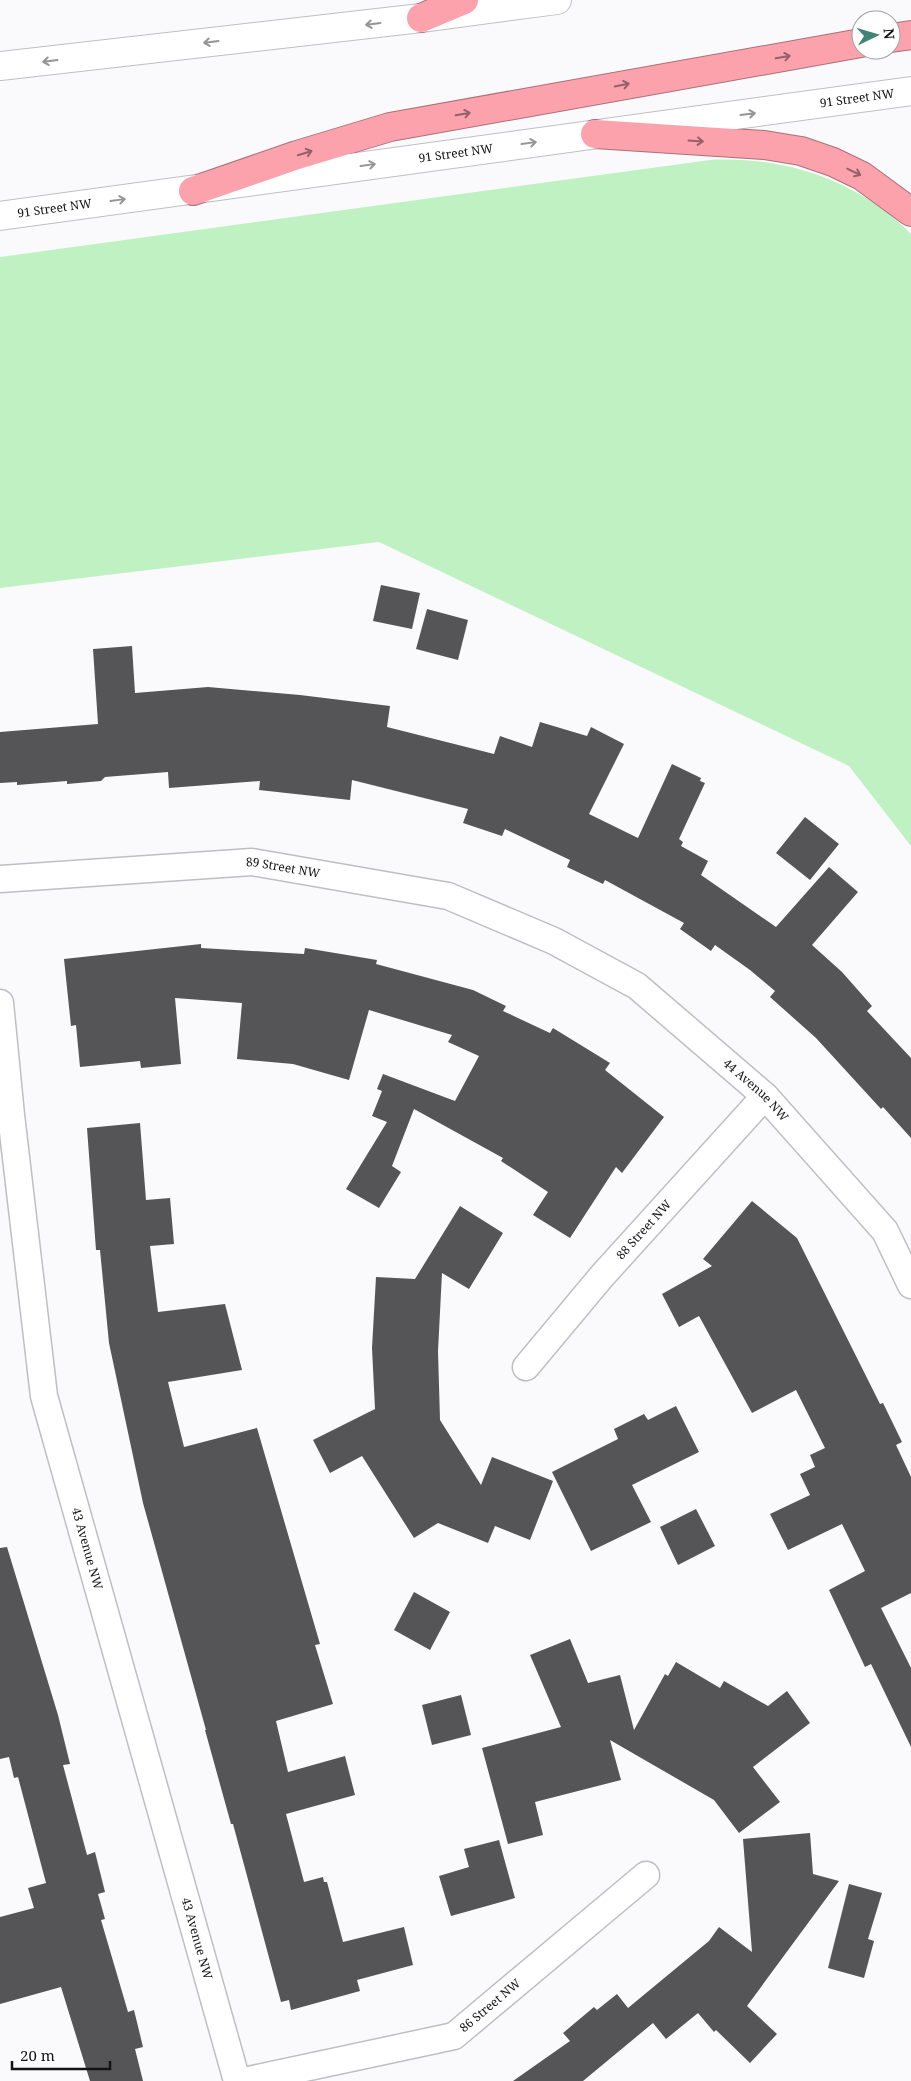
<svg xmlns="http://www.w3.org/2000/svg" width="911" height="2081" viewBox="0 0 911 2081" font-family="'Noto Serif',serif">
	<rect width="100%" height="100%" fill="#fafafd"/>
	<path fill="#c0f1c3" d="M 710,160 C 784,156 858,180 911,234 L 911,846 L 849,766 L 379,542 L 0,588 L 0,257 Z"/>
	<path fill="#555558" d="M 381,585 L 420,593 L 412,629 L 373,621 Z
		M 427,609 L 468,620 L 458,660 L 416,649 Z
		M 132,646 L 135,693 L 208,687 L 300,695 L 390,706 L 387,727 L 494,754 L 500,736 L 532,747 L 540,722 L 587,736 L 591,727 L 624,744 L 589,814 L 638,838 L 672,764 L 701,778 L 700,781 L 705,783 L 679,839 L 683,842 L 681,846 L 708,861 L 701,875 L 776,927 L 829,867 L 858,892 L 812,945 L 842,972 L 872,1006 L 867,1011 L 911,1058 L 911,1138 L 883,1107 L 881,1109 L 816,1038 L 770,997 L 775,991 L 750,970 L 715,945 L 711,951 L 680,929 L 684,923 L 605,880 L 603,884 L 567,867 L 570,860 L 505,829 L 502,836 L 463,823 L 468,809 L 352,780 L 350,800 L 259,790 L 260,781 L 169,788 L 168,772 L 105,777 L 101,781 L 67,784 L 67,781 L 17,785 L 17,782 L 0,783 L 0,732 L 98,724 L 93,649 Z
		M 805,817 L 839,844 L 810,880 L 776,853 Z
		M 201,944 L 201,948 L 304,954 L 305,948 L 377,960 L 376,964 L 473,990 L 506,1006 L 503,1011 L 550,1033 L 553,1028 L 610,1063 L 605,1070 L 664,1117 L 622,1173 L 616,1167 L 570,1238 L 533,1215 L 548,1192 L 501,1161 L 503,1158 L 414,1109 L 392,1166 L 401,1172 L 379,1208 L 346,1189 L 387,1122 L 372,1116 L 382,1091 L 377,1089 L 383,1074 L 455,1101 L 479,1056 L 448,1042 L 452,1035 L 369,1010 L 349,1080 L 293,1064 L 237,1059 L 242,1003 L 175,998 L 181,1064 L 141,1068 L 140,1061 L 80,1067 L 76,1025 L 71,1026 L 64,959 Z
		M 140,1123 L 146,1200 L 170,1198 L 174,1244 L 150,1246 L 158,1312 L 225,1304 L 242,1370 L 168,1382 L 184,1447 L 257,1428 L 320,1644 L 315,1645 L 333,1704 L 276,1721 L 288,1772 L 345,1756 L 355,1795 L 286,1814 L 304,1882 L 323,1877 L 324,1882 L 327,1882 L 343,1942 L 404,1927 L 413,1965 L 357,1980 L 360,1991 L 291,2010 L 289,2000 L 281,2002 L 233,1824 L 231,1824 L 205,1730 L 206,1730 L 143,1503 L 109,1343 L 100,1250 L 96,1250 L 87,1128 Z
		M 752,1201 L 797,1238 L 880,1404 L 883,1403 L 902,1442 L 896,1445 L 911,1477 L 911,1593 L 881,1608 L 911,1668 L 911,1747 L 871,1664 L 865,1667 L 829,1590 L 865,1571 L 842,1524 L 788,1550 L 770,1514 L 810,1495 L 800,1474 L 815,1467 L 810,1455 L 825,1448 L 796,1390 L 752,1413 L 699,1316 L 679,1327 L 662,1294 L 712,1266 L 703,1259 Z
		M 460,1206 L 503,1233 L 469,1289 L 442,1273 L 438,1351 L 440,1420 L 481,1485 L 492,1457 L 553,1481 L 530,1540 L 495,1526 L 488,1543 L 438,1523 L 414,1538 L 362,1456 L 330,1473 L 313,1440 L 375,1409 L 372,1348 L 376,1277 L 415,1279 Z
		M 676,1406 L 699,1452 L 632,1485 L 651,1522 L 591,1551 L 552,1472 L 618,1439 L 614,1429 L 644,1414 L 648,1420 Z
		M 696,1509 L 715,1546 L 678,1565 L 660,1527 Z
		M 7,1547 L 58,1715 L 70,1764 L 63,1765 L 87,1855 L 95,1852 L 105,1892 L 98,1894 L 105,1919 L 101,1920 L 128,2012 L 134,2010 L 143,2047 L 135,2049 L 143,2081 L 90,2081 L 61,1987 L 0,2004 L 0,1917 L 34,1908 L 28,1888 L 46,1883 L 18,1777 L 14,1778 L 9,1757 L 0,1759 L 0,1548 Z
		M 414,1592 L 450,1612 L 430,1650 L 394,1630 Z
		M 570,1639 L 588,1683 L 620,1675 L 634,1730 L 665,1674 L 668,1676 L 676,1662 L 720,1688 L 724,1681 L 768,1706 L 787,1691 L 810,1723 L 753,1767 L 780,1802 L 739,1833 L 714,1800 L 610,1740 L 621,1780 L 535,1802 L 543,1835 L 508,1844 L 482,1748 L 561,1727 L 530,1655 Z
		M 461,1695 L 471,1735 L 432,1745 L 422,1705 Z
		M 810,1833 L 813,1874 L 839,1881 L 747,2006 L 777,2034 L 750,2063 L 716,2030 L 714,2032 L 698,2013 L 666,2039 L 653,2023 L 583,2081 L 513,2081 L 570,2041 L 563,2033 L 594,2007 L 597,2010 L 617,1994 L 628,2008 L 709,1941 L 719,1927 L 752,1952 L 743,1839 Z
		M 499,1840 L 515,1898 L 451,1916 L 439,1876 L 469,1867 L 464,1849 Z
		M 849,1884 L 882,1893 L 868,1939 L 874,1941 L 864,1978 L 828,1968 Z"/>
	<g fill="none" stroke-linecap="round" stroke-linejoin="round">
		<g stroke="#bebfc2" stroke-width="29">
			<g id="minor">
				<path id="s1" d="M 0,879 L 252,862 L 448,896 L 554,941 L 637,986 L 765,1096 L 885,1231 L 911,1285"/>
				<path id="s2" d="M 0,1003 L 11,1115 L 44,1396 L 237,2081"/>
				<path id="s3" d="M 526,1367 L 602,1276 L 765,1096"/>
				<path id="s4" d="M 244,2081 L 454,2036 L 646,1875"/>
			</g>
		</g>
		<g stroke="#bebfc2" stroke-width="30">
			<g id="secondary">
				<path d="M 0,66 L 421,18 L 557,0"/>
				<path id="s5" d="M 0,216 L 911,91"/>
			</g>
		</g>
		<g stroke="#aa7077" stroke-width="30">
			<path id="motorway" d="M 421,18 L 464,0
				M 891,38 L 911,35
				M 595,134 L 764,145 L 801,151 L 833,162 L 862,176 L 911,212
				M 193,191 L 297,155 L 390,127 L 861,43"/>
		</g>
		<use href="#minor" stroke="#fff" stroke-width="26"/>
		<use href="#secondary" stroke="#fff" stroke-width="28"/>
		<use href="#motorway" stroke="#fca2ad" stroke-width="28"/>
	</g>
	<defs><path id="oneway-shaft" d="M-6 0H5M1.5-3L5.5 0L1.5 3" fill="none" stroke-width="1.6" stroke-linecap="round" stroke-linejoin="round" transform="scale(1.25)"/></defs>
	<g stroke="#959595">
		<use href="#oneway-shaft" transform="translate(373 24) rotate(173)"/>
		<use href="#oneway-shaft" transform="translate(211 42) rotate(173)"/>
		<use href="#oneway-shaft" transform="translate(50 61) rotate(173)"/>
		<use href="#oneway-shaft" transform="translate(748 114) rotate(-7)"/>
		<use href="#oneway-shaft" transform="translate(529 143) rotate(-8)"/>
		<use href="#oneway-shaft" transform="translate(368 165) rotate(-8)"/>
		<use href="#oneway-shaft" transform="translate(118 200) rotate(-8)"/>
	</g>
	<g stroke="#936268">
		<use href="#oneway-shaft" transform="translate(783 57) rotate(-10)"/>
		<use href="#oneway-shaft" transform="translate(622 85) rotate(-11)"/>
		<use href="#oneway-shaft" transform="translate(463 114) rotate(-10)"/>
		<use href="#oneway-shaft" transform="translate(696 141) rotate(4)"/>
		<use href="#oneway-shaft" transform="translate(305 153) rotate(-17)"/>
		<use href="#oneway-shaft" transform="translate(854 172) rotate(26)"/>
	</g>
	<g text-anchor="middle" stroke-width="5" stroke-linejoin="round" paint-order="stroke">
		<g font-size="12" fill="#131314" stroke="#fff">
			<text dy="4" stroke="none"><textPath href="#s5" startOffset="865">91 Street NW</textPath></text>
			<text dy="4" stroke="none"><textPath href="#s5" startOffset="460">91 Street NW</textPath></text>
			<text dy="4" stroke="none"><textPath href="#s5" startOffset="55">91 Street NW</textPath></text>
			<text dy="4" stroke="none"><textPath href="#s1" startOffset="284">89 Street NW</textPath></text>
			<text dy="4" stroke="none"><textPath href="#s1" startOffset="819">44 Avenue NW</textPath></text>
			<text dy="4" stroke="none"><textPath href="#s3" startOffset="181">88 Street NW</textPath></text>
			<text dy="4" stroke="none"><textPath href="#s2" startOffset="554">43 Avenue NW</textPath></text>
			<text dy="4" stroke="none"><textPath href="#s2" startOffset="959">43 Avenue NW</textPath></text>
			<text dy="4" stroke="none"><textPath href="#s4" startOffset="262">86 Street NW</textPath></text>
		</g>
	</g>
	<g transform="translate(876 35) rotate(85)"><circle r="24" fill="#ffffff" stroke="#a1a1a1"/>
	<path d="M0-4L9 19L0 12L-9 19Z" fill="#418375"/>
	<text y="-8" font-size="14" font-weight="bold" text-anchor="middle" fill="#131314">N</text>
	</g>
	<path d="M12 2061v8h98v-8" fill="none" stroke="#131314" stroke-width="2.5"/>
	<text x="20" y="2061" font-size="15" fill="#131314" stroke="#ffffff" stroke-width="4" paint-order="stroke">20 m</text>
</svg>
